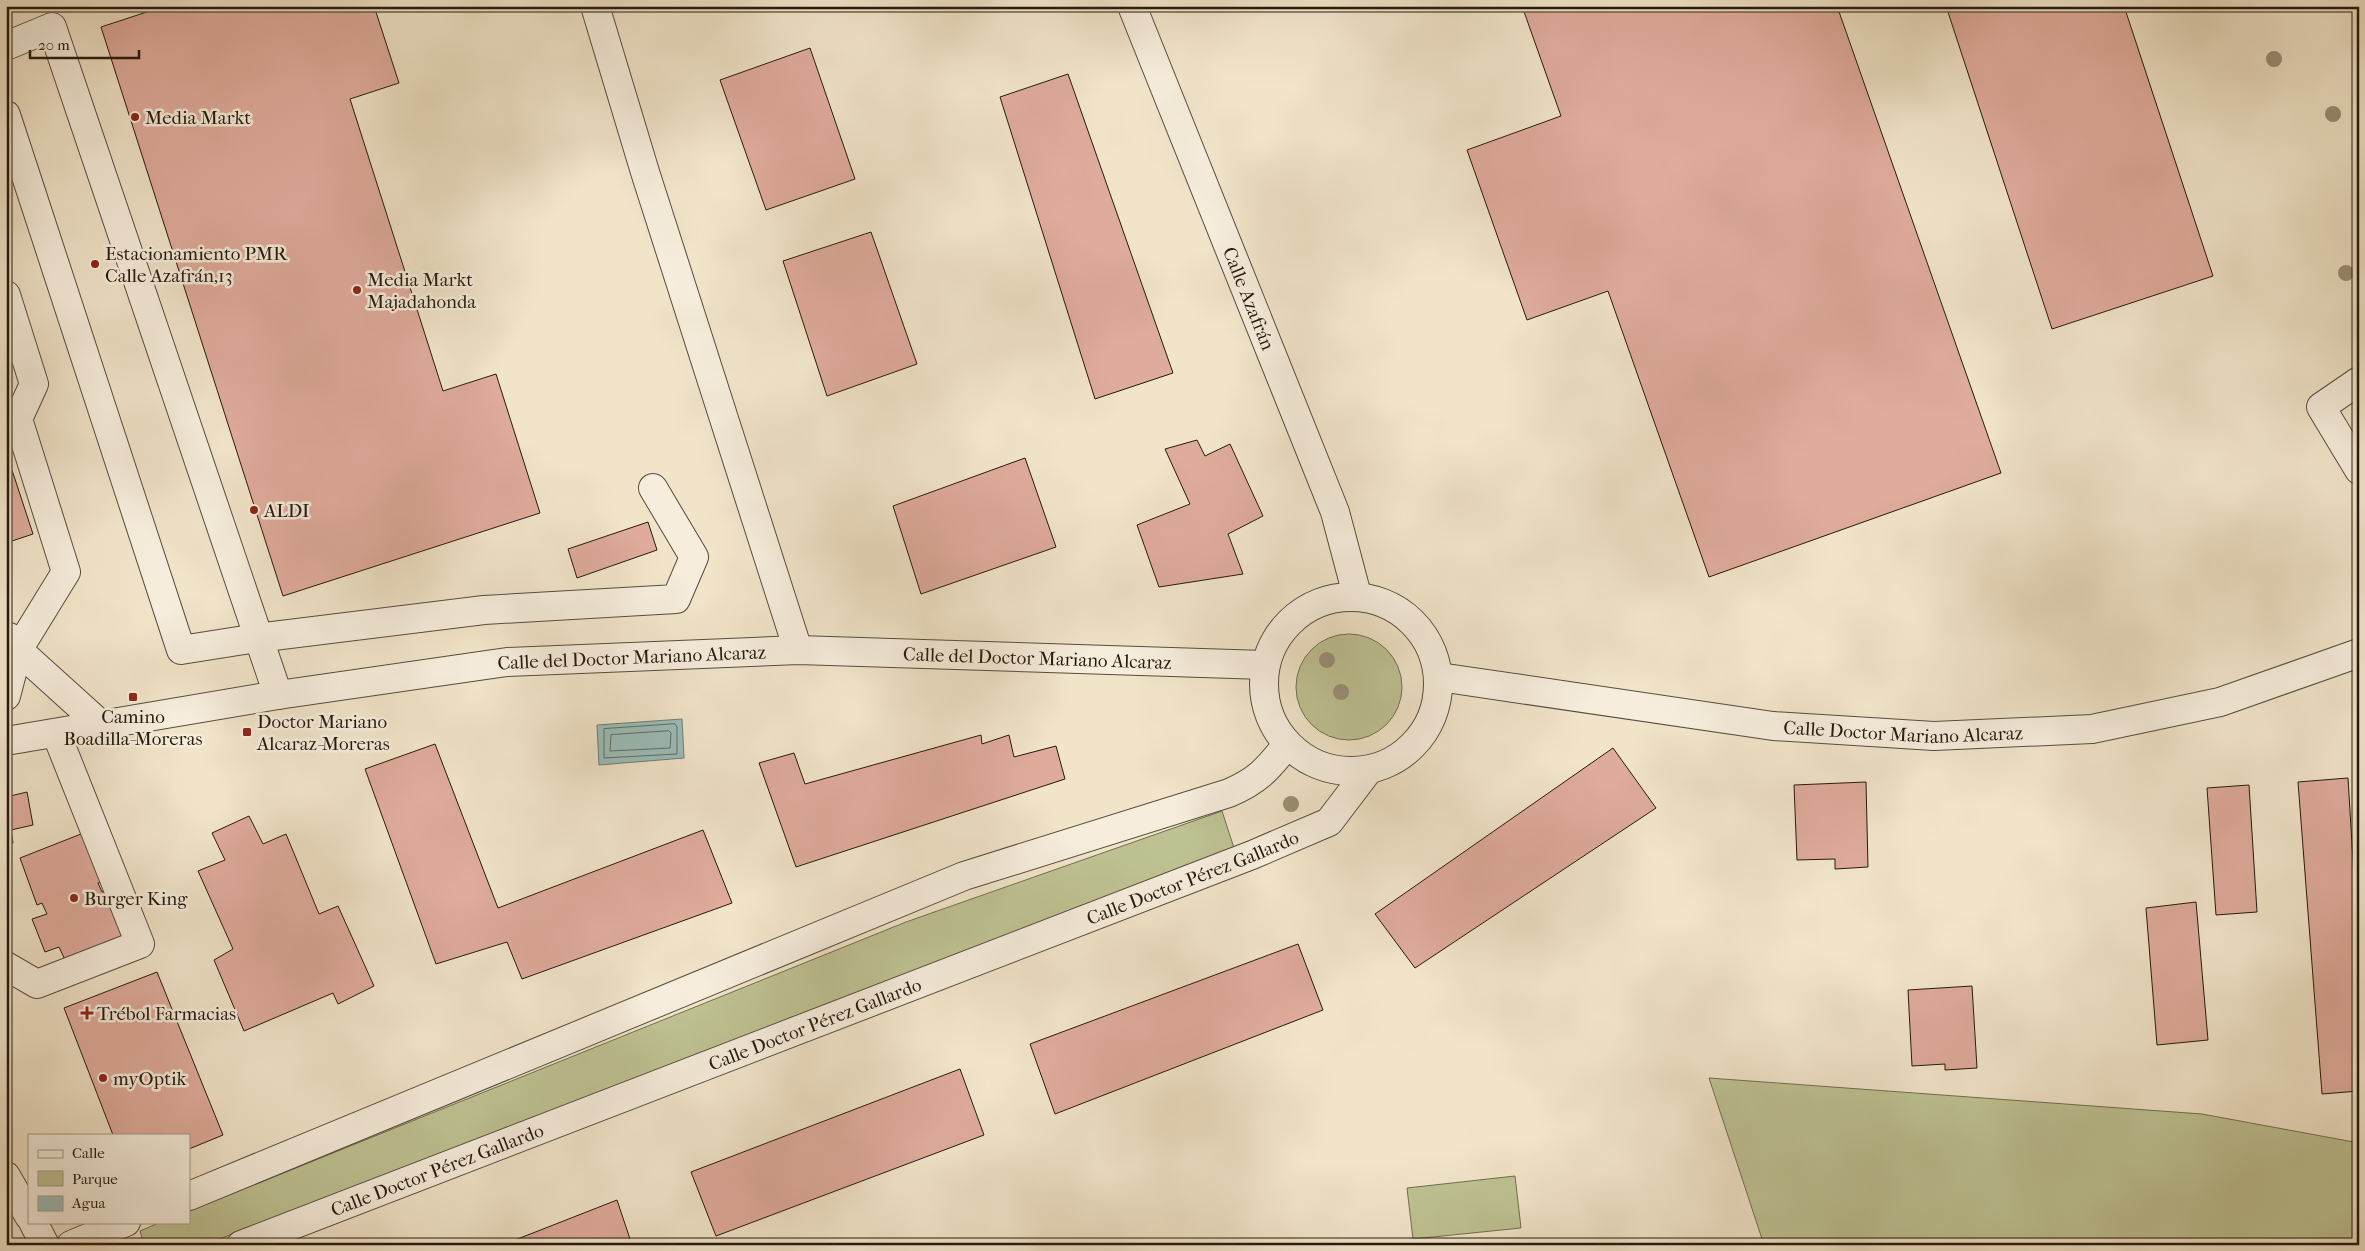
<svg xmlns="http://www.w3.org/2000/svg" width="2365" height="1251" viewBox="0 0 2365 1251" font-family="'IM FELL French Canon',serif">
	<rect width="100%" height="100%" fill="#f1e4c9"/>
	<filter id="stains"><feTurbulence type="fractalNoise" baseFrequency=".004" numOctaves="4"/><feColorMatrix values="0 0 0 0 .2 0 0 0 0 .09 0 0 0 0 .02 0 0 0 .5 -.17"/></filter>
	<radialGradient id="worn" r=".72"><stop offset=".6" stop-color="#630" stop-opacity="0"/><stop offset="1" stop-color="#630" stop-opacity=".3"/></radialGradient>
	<path fill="#bec293" stroke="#726e50" d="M1296 687a53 53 0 1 1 106 0a53 53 0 1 1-106 0Z
		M 1222,811 L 1234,848 L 204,1245 L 144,1245 L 140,1231 L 161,1222 L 189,1222 L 189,1211 L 906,922 Z
		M 1709,1078 L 2202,1114 L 2359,1143 L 2359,1245 L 1764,1245 Z
		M 1515,1176 L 1521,1228 L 1413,1239 L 1407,1188 Z"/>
	<path fill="#9bbebb" stroke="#6c7c76" d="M 682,719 L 684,758 L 599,765 L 597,725 Z"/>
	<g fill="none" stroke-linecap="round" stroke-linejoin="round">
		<path stroke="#606c64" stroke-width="1" d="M 675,724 L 677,727 L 677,754 L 604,758 L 604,729 Z
			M 669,731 L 671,733 L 670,748 L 610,751 L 611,735 Z"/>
	</g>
	<path fill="#dfab9c" stroke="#251a0e" d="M 165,6 L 374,6 L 399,83 L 350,99 L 443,391 L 496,374 L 540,513 L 283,596 L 101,27 Z
		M 1522,6 L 1837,6 L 2001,473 L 1709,577 L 1608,291 L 1527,320 L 1467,150 L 1561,116 Z
		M 1946,6 L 2124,6 L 2213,276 L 2052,329 Z
		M 810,48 L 855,179 L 766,210 L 720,80 Z
		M 1068,74 L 1173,373 L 1095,399 L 1000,97 Z
		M 871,232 L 917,364 L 827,396 L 783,261 Z
		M 1197,440 L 1205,456 L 1230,444 L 1263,516 L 1228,534 L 1243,574 L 1159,587 L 1137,525 L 1190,504 L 1165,449 Z
		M 1025,458 L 1056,547 L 921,594 L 893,506 Z
		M 12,470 L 33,534 L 6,543 L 6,471 Z
		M 648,522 L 657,550 L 577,578 L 568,549 Z
		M 981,735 L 982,744 L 1009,735 L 1014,757 L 1056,746 L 1065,779 L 796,867 L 759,763 L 794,753 L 805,784 Z
		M 435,744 L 498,908 L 703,830 L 732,903 L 522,979 L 507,942 L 436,964 L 365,769 Z
		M 1613,748 L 1656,808 L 1415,968 L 1375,914 Z
		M 2348,778 L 2359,960 L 2359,1091 L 2322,1094 L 2298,782 Z
		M 1866,782 L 1868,867 L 1835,869 L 1835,859 L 1797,860 L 1794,785 Z
		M 2249,785 L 2257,912 L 2216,915 L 2207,788 Z
		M 27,792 L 33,825 L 11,830 L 13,843 L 6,844 L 6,797 Z
		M 249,816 L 263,844 L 286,834 L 319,914 L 338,906 L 374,986 L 338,1004 L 333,993 L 244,1031 L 214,960 L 233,949 L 198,871 L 225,860 L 212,833 Z
		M 86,832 L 104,880 L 98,883 L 102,892 L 111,889 L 129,945 L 66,962 L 59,947 L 45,952 L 32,919 L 47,914 L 42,903 L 37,905 L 20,858 Z
		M 2196,902 L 2208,1040 L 2157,1045 L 2146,908 Z
		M 1298,944 L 1323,1010 L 1055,1114 L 1030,1044 Z
		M 157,972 L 223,1135 L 189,1149 L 189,1135 L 113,1135 L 64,1008 Z
		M 1972,986 L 1977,1068 L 1945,1070 L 1945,1064 L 1912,1066 L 1908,990 Z
		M 960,1069 L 984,1135 L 716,1236 L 691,1172 Z
		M 617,1200 L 632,1245 L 502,1245 L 538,1231 Z"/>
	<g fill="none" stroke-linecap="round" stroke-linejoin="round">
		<g stroke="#584c3d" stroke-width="30">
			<g id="minor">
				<path d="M 595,6 L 645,172 L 798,650"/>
				<path id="s1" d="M 1132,6 L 1335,512 L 1357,595"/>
				<path d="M 6,46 L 52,27 L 278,695"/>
				<path d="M 6,115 L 181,650 L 257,638 L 484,610 L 676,599 L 694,557 L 653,488"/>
				<path d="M 6,295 L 34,384 L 18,419 L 66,572 L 18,650 L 101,725"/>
				<path d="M 2359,381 L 2321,407 L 2359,470"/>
				<circle cx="1351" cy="684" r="87"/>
				<path id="s2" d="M 1439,677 L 1773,726 L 1934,736 L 2092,729 L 2220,702 L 2359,653"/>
				<path d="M 6,696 L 18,650 L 9,637"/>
				<path id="s3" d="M 6,741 L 278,695 L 507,662 L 798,650 L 1264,665"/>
				<path d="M 6,966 L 37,984 L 140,944 L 56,733"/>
				<path d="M 6,1176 L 29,1216"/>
				<path d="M 189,1196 L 964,876 L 1229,793 C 1257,781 1267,770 1286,746"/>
				<path d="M 33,1222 L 45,1245"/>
				<path d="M 71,1245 L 126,1222"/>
				<path id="s4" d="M 241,1245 L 1252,855 L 1329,822 L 1367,772"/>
			</g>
		</g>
		<use href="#minor" stroke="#f6eddc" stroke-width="28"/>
	</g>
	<g fill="#9a9078">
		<circle cx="2274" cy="59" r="8"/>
		<circle cx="2333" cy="114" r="8"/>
		<circle cx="2346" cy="273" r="8"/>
		<circle cx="1327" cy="660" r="8"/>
		<circle cx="1341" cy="692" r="8"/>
		<circle cx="1291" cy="804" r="8"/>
	</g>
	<g fill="#8f2418" stroke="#f6eddc" stroke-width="2">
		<circle cx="135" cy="117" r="5"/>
		<circle cx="95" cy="264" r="5"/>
		<circle cx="357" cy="290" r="5"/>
		<circle cx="254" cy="510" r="5"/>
		<rect x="128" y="692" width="10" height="10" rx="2.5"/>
		<rect x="242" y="727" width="10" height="10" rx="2.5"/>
		<circle cx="74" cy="898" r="5"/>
		<path d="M84.5 1005.5h5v5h5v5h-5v5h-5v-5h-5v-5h5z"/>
		<circle cx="103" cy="1078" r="5"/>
	</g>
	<g text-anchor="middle" stroke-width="5" stroke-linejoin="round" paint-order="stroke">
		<g font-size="19" fill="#251a0e" stroke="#f6eddc" text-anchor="start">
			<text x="145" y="124">Media Markt</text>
			<text x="105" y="260">Estacionamiento PMR<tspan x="105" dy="22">Calle Azafrán,13</tspan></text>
			<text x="367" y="286">Media Markt<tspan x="367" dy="22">Majadahonda</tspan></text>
			<text x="264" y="517">ALDI</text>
			<text x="133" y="723" text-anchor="middle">Camino<tspan x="133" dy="22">Boadilla-Moreras</tspan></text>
			<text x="257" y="728">Doctor Mariano<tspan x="257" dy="22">Alcaraz-Moreras</tspan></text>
			<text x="84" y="905">Burger King</text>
			<text x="97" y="1020">Trébol Farmacias</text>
			<text x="113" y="1085">myOptik</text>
		</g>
		<g font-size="19" fill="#251a0e" stroke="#f6eddc">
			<text dy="7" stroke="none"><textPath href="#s1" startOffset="315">Calle Azafrán</textPath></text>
			<text dy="7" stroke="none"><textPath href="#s3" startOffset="632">Calle del Doctor Mariano Alcaraz</textPath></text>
			<text dy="7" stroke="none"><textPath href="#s3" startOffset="1038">Calle del Doctor Mariano Alcaraz</textPath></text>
			<text dy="7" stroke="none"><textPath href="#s2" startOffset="468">Calle Doctor Mariano Alcaraz</textPath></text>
			<text dy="7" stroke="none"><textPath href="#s4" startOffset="1020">Calle Doctor Pérez Gallardo</textPath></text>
			<text dy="7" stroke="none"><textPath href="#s4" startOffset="615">Calle Doctor Pérez Gallardo</textPath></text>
			<text dy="7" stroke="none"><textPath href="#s4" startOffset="210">Calle Doctor Pérez Gallardo</textPath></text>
		</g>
	</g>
	<rect width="2365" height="1251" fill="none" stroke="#f1e4c9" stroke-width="25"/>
	<rect x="8" y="8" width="2350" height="1236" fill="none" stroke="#251a0e" stroke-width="2.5"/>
	<rect x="12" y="12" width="2340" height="1226" fill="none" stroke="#251a0e"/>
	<rect x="28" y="1134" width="162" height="90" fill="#f6eddc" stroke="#a2998a"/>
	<rect x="38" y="1150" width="25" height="8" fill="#f6eddc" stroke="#a2998a"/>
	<text x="72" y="1158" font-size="15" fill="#251a0e">Calle</text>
	<rect x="38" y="1171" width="25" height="15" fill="#bec293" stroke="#a2998a"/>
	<text x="72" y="1184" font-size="15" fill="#251a0e">Parque</text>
	<rect x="38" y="1196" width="25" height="15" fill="#9bbebb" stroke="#a2998a"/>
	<text x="72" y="1208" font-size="15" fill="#251a0e">Agua</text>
	<path d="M30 50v8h109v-8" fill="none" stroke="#251a0e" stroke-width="2.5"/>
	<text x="38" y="50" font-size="15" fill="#251a0e" stroke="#f6eddc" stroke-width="4" paint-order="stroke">20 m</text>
	<rect width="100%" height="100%" filter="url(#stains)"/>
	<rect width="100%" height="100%" fill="url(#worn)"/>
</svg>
